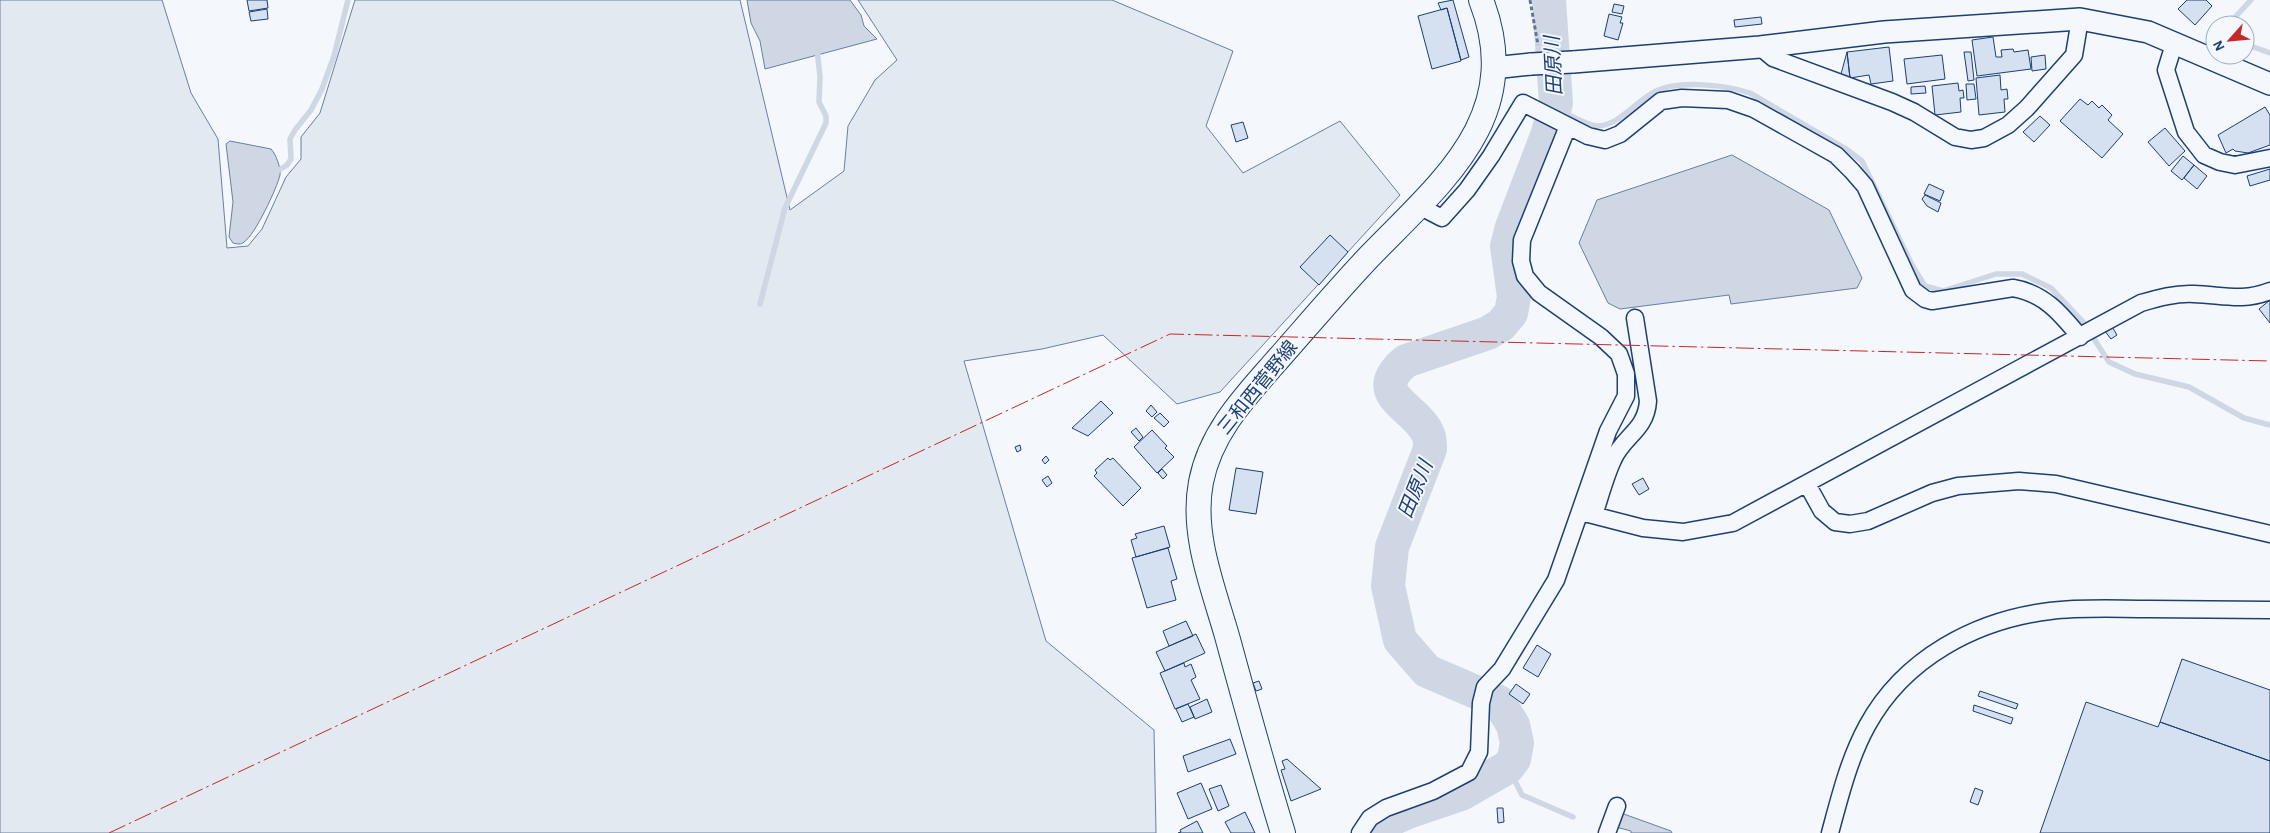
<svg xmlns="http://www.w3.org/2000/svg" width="2270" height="833" viewBox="0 0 2270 833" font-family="'Alegreya Sans','Noto Sans JP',sans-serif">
	<rect width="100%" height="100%" fill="#f4f7fb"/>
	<path fill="#e3e9f0" stroke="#687fa3" d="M 0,0 L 162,0 L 191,93 L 218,139 L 227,248 L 248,246 L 262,229 L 286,177 L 301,159 L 301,137 L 320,113 L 355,0 L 740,0 L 790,210 L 844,171 L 848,126 L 875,80 L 897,60 L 858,0 L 1112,0 L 1233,51 L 1206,126 L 1243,173 L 1340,121 L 1400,195 L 1220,392 L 1177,404 L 1103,335 L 1042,349 L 964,361 L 1046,641 L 1154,730 L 1156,833 L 0,833 Z"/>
	<path fill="#cfd7e4" stroke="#687fa3" d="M 747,0 L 850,0 L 861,15 L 864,26 L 877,39 L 765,69 L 760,41 L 751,23 Z
		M 230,141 L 271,149 C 276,154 281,168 280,175 C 277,188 255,235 244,242 C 241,245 237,244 233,243 L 229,237 L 233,202 L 226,144 Z
		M 1732,155 L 1829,210 L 1862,278 L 1857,288 L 1731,304 L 1729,295 L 1620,309 L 1608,303 L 1579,243 L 1597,200 Z
		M 1621,813 L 1671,831 L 1672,833 L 1631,833 L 1631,831 L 1616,827 Z"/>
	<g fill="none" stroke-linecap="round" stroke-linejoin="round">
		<path stroke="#cfd7e4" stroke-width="5.5" d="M 2228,25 L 2251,0
			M 2245,44 L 2270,53
			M 1555,108 C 1564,112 1588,126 1597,126 C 1619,126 1637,100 1656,91 C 1679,80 1726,85 1750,93 L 1846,149 L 1862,161 L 1912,265 L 1925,286 L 1943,291 L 1996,274 L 2022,274 L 2051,288 L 2083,322 L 2109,362 L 2135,374 L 2189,387 L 2244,418 L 2270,425
			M 273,174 L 287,165 L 291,159 L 290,139 L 295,130 L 311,110 L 322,89 L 334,56 L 348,0
			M 760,304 L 785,208 L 826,123 L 826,116 L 819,102 L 820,77 L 817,48
			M 1508,767 L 1522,795 L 1573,817"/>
		<path stroke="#cfd7e4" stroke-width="34" d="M 1371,833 L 1383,823 L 1408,812 L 1461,794 L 1508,767 L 1514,759 L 1517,743 L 1513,725 L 1499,702 L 1427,671 L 1400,640 L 1388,586 L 1392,547 L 1430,449 C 1430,445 1430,438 1428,434 C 1416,406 1365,395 1406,361 L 1488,333 L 1501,325 L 1511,313 L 1514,297 L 1507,246 L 1512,227 L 1548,133 L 1556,103 L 1549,0"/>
	</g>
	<path fill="#d5e0f0" stroke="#1d3f73" d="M 247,0 L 267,0 L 268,8 L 249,11 Z
		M 1453,0 L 1469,57 L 1461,60 L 1447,8 L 1441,10 L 1438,3 Z
		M 2187,0 L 2206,0 L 2212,6 L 2195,25 L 2178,9 Z
		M 1614,4 L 1624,6 L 1622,14 L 1612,12 Z
		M 1447,8 L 1461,61 L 1432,69 L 1418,16 Z
		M 267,9 L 268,19 L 251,21 L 249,12 Z
		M 1609,14 L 1622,17 L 1620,23 L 1623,23 L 1618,40 L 1604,36 Z
		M 1761,17 L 1762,24 L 1735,27 L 1734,20 Z
		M 1993,37 L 1996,57 L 2002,57 L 2001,50 L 2013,49 L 2014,52 L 2028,50 L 2031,69 L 1977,76 L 1972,40 Z
		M 1889,47 L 1893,81 L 1871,84 L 1869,75 L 1850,78 L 1847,52 Z
		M 1847,52 L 1850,78 L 1841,74 Z
		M 1964,52 L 1971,52 L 1974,80 L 1968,81 Z
		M 1942,55 L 1945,79 L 1907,84 L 1904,59 Z
		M 2045,55 L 2046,69 L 2032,71 L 2031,57 Z
		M 2000,75 L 2001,90 L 2007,89 L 2008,99 L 2004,99 L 2005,112 L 1979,115 L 1976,78 Z
		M 1958,83 L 1959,91 L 1963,90 L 1964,98 L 1960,98 L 1961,112 L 1935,115 L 1932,86 Z
		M 1966,84 L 1974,84 L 1976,99 L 1967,100 Z
		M 1925,86 L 1926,93 L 1911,94 L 1911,87 Z
		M 2080,99 L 2088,105 L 2092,101 L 2099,108 L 2102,105 L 2112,115 L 2108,120 L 2123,134 L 2102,158 L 2060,121 Z
		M 2265,107 L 2270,115 L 2270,145 L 2248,153 L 2235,151 L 2233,149 L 2226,153 L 2218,135 Z
		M 2040,116 L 2050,125 L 2034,142 L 2023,132 Z
		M 1243,122 L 1248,138 L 1236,142 L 1231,125 Z
		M 2165,128 L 2185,151 L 2169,166 L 2148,142 Z
		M 2183,156 L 2194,165 L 2182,180 L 2171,171 Z
		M 2194,165 L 2207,176 L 2197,189 L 2184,178 Z
		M 2270,169 L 2270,180 L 2250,186 L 2247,176 Z
		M 1929,184 L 1944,191 L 1940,201 L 1924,194 Z
		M 1925,195 L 1941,203 L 1938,212 L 1927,206 L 1922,199 Z
		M 1330,235 L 1348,252 L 1319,285 L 1300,267 Z
		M 2270,300 L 2270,323 L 2259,309 Z
		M 2111,325 L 2117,335 L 2111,339 L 2104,330 Z
		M 1101,401 L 1113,413 L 1088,436 L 1072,428 Z
		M 1151,405 L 1157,412 L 1152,417 L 1146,411 Z
		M 1160,413 L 1169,422 L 1164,427 L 1154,418 Z
		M 1136,428 L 1143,437 L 1139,441 L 1131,432 Z
		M 1152,430 L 1167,446 L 1165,448 L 1174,457 L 1157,473 L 1134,447 Z
		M 1020,445 L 1021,450 L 1017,452 L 1015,447 Z
		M 1046,456 L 1049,460 L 1045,464 L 1042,460 Z
		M 1108,458 L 1110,460 L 1113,458 L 1141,488 L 1123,506 L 1094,476 L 1097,473 L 1095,470 Z
		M 1236,468 L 1263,472 L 1256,514 L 1229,510 Z
		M 1162,469 L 1167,475 L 1163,479 L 1158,473 Z
		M 1048,476 L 1052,483 L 1047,487 L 1042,480 Z
		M 1643,478 L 1649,489 L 1639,495 L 1632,484 Z
		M 1164,526 L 1170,547 L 1136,557 L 1131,540 L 1137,538 L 1135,534 Z
		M 1168,548 L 1177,579 L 1171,581 L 1176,600 L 1147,608 L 1132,558 Z
		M 1186,621 L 1193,636 L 1169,646 L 1163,631 Z
		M 1196,634 L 1205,653 L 1165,671 L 1156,652 Z
		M 1537,645 L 1551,654 L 1538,677 L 1523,668 Z
		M 2182,659 L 2270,690 L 2270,761 L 2160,722 Z
		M 1184,663 L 1185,667 L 1191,664 L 1196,677 L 1191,680 L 1200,699 L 1175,709 L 1160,673 Z
		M 1259,681 L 1262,689 L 1256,691 L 1253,683 Z
		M 1516,684 L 1530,694 L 1523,704 L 1509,694 Z
		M 1980,691 L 2018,704 L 2016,709 L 1978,696 Z
		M 1207,699 L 1212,712 L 1195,719 L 1190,707 Z
		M 2086,702 L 2158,727 L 2160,722 L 2270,761 L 2270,833 L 2040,833 Z
		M 1188,704 L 1194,717 L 1182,722 L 1176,709 Z
		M 1974,705 L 2013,718 L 2011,724 L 1973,711 Z
		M 1230,739 L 1236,754 L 1188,772 L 1183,756 Z
		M 1287,759 L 1321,789 L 1291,801 L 1281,770 L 1285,769 L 1282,761 Z
		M 1201,783 L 1212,809 L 1188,819 L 1177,793 Z
		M 1221,785 L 1229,806 L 1218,811 L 1209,789 Z
		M 1975,788 L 1983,791 L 1978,805 L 1970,802 Z
		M 1497,808 L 1503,808 L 1504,822 L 1498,823 Z
		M 1245,812 L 1255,833 L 1231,833 L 1225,822 Z
		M 1197,821 L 1203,833 L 1178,833 L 1181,832 L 1180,830 Z"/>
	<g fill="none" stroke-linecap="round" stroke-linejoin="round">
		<g stroke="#1d3f73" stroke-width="19">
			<path id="minor" d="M 2174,44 L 2166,70 L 2186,132 L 2204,155 L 2220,162 L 2235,165 L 2270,158
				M 1760,47 L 1773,58 L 1892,102 L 1914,112 L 1955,137 L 1971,140 L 1984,138 L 2008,125 L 2027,108 L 2074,55 L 2080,19
				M 1419,206 L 1442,218 L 1467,190 L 1491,156 L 1523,103 L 1588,136 L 1605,140 L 1620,134 L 1661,101 L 1682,98 L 1728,100 L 1754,109 L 1836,155 L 1852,171 L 1865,186 L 1913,290 L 1925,299 L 1932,301 L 2013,288 C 2044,293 2061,314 2080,337
				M 1807,484 L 1822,511 L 1835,522 L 1850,524 L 1868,521 L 1932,493 L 1958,486 L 2019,481 L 2056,484 L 2270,534
				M 1581,512 L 1643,528 L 1683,532 L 1733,523 L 2141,303 C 2158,298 2176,293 2194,294 C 2223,295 2242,302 2270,291
				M 1594,515 C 1600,497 1605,477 1613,460 C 1623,436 1646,431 1648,401 L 1635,318
				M 1360,833 L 1370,818 L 1386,808 L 1433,791 L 1469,772 L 1479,752 L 1481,703 L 1485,687 L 1502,669 L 1556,580 L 1608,431 L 1626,396 L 1626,374 L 1619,354 L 1601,337 L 1539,293 L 1525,276 L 1521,261 L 1522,240 L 1568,126
				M 1607,833 L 1617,806
				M 1830,833 C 1840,796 1849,759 1867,726 C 1904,658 1976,620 2050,611 C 2083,607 2116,609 2149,609 C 2189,609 2230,610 2270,610"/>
		</g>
		<g stroke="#1d3f73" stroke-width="24">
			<path id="tertiary" d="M 1573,62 L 1760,47 L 1884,32 L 2080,19 L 2148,32 L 2270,84
				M 1493,68 L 1531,64"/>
		</g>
		<g stroke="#1d3f73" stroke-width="26">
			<path id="secondary" d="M 1283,833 C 1263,768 1245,702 1227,636 C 1213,587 1191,534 1201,482 C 1210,435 1241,401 1272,366 C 1304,330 1334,294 1367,259 C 1440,183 1527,117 1481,0"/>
		</g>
		<path stroke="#5e769c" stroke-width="3" stroke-dasharray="4 2.5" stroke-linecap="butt" d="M 1530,0 L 1538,45"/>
		<use href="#minor" stroke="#f4f7fb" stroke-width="16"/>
		<use href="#tertiary" stroke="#f4f7fb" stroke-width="21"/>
		<use href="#secondary" stroke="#f4f7fb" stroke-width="24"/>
		<g stroke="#1d3f73" stroke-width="24" stroke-linecap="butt">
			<path id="tertiary-bridge" d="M 1531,64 L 1573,62"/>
		</g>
		<use href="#tertiary-bridge" stroke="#f4f7fb" stroke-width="21"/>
		<path stroke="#c62828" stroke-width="1" stroke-dasharray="18 4 2.5 4" stroke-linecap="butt" d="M 109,833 L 1170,334 L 2270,361"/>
	</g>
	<g text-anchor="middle" stroke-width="4" stroke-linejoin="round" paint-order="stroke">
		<g font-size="19" fill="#1d3f73" stroke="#f4f7fb">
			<text transform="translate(1257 387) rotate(-51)" y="7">三和西菅野線</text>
		</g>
		<g font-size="20" font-style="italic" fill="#1d3f73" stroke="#f4f7fb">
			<text transform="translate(1553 66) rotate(-93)" y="7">田原川</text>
			<text transform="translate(1415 489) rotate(-68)" y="7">田原川</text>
		</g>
	</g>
	<g transform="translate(2230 40) rotate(243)"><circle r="24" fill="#f4f7fb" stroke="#9eadc5"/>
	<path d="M0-4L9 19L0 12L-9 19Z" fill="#c62828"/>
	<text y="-8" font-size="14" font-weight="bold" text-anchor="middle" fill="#1d3f73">N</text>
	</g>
</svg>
